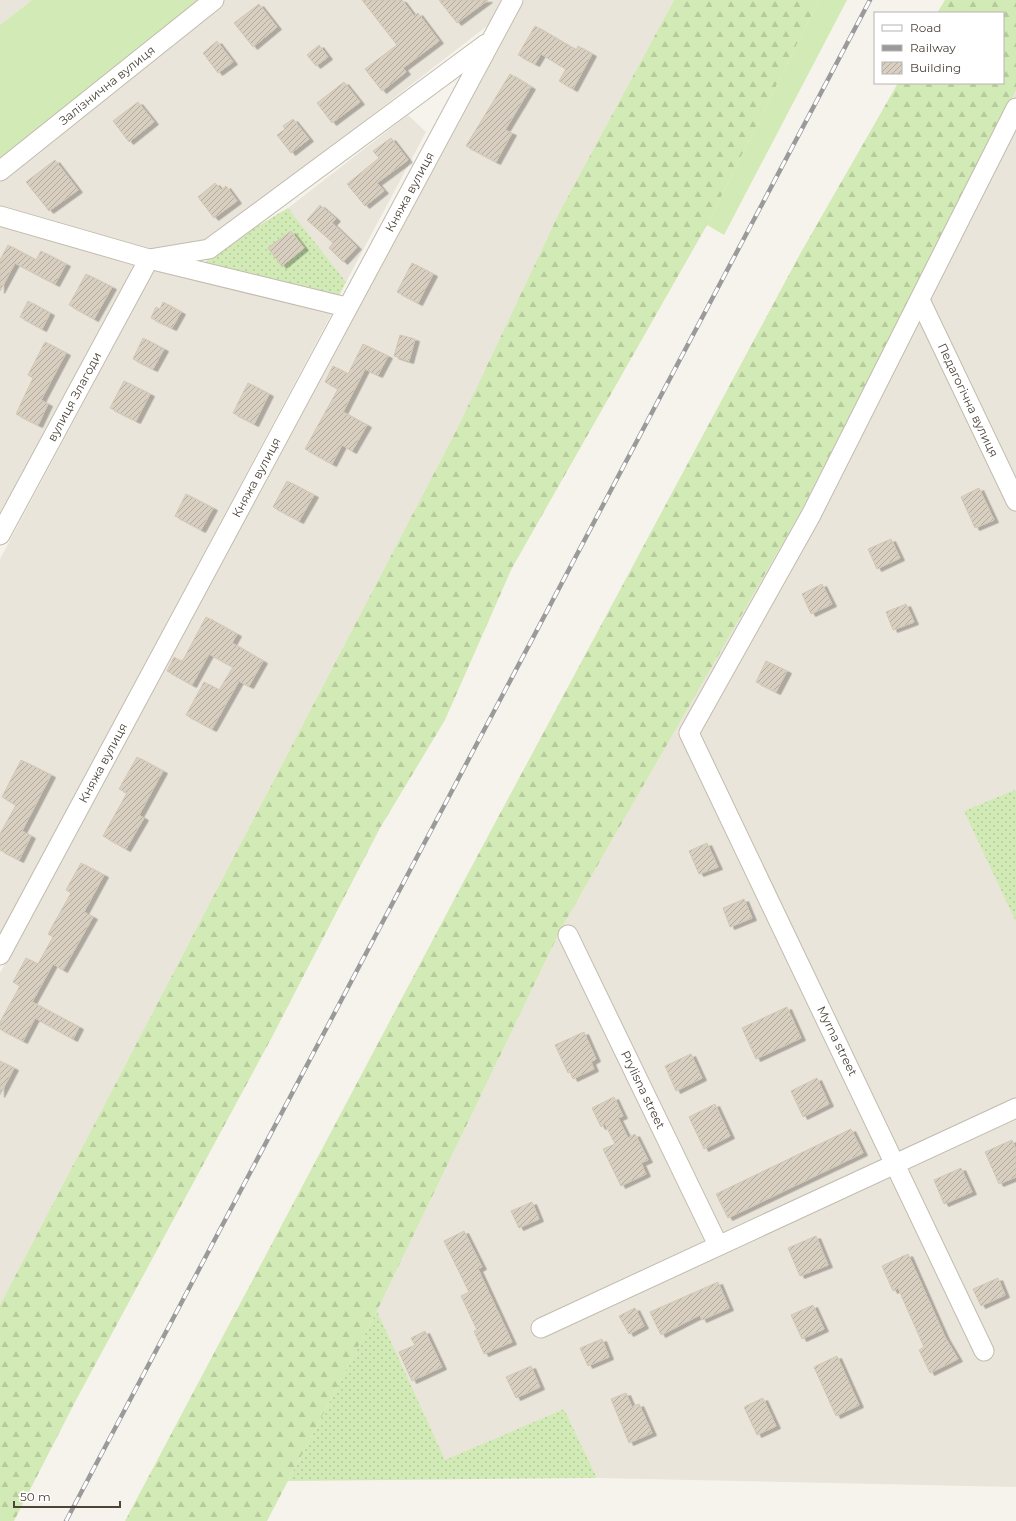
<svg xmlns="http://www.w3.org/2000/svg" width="1016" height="1521" viewBox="0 0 1016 1521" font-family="Montserrat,sans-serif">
	<defs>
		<pattern id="grass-dots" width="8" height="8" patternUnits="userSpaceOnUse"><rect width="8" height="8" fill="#d2eab5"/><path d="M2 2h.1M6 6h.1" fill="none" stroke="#b6ca9c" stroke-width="1.8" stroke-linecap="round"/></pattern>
		<pattern id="forest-firs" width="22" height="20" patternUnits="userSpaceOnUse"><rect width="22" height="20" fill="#d2eab5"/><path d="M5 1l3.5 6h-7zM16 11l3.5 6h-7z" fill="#b6ca9c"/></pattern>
		<pattern id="building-hatch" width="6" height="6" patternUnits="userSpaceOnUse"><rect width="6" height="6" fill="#d8cfc1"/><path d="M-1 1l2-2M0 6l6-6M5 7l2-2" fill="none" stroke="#b1aa9e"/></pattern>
		<filter id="shadow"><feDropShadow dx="4.5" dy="2.5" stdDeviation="0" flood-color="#0004"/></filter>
	</defs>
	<rect width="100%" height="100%" fill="#f6f3ec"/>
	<path fill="#eae5da" d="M 0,0 L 32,0 L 0,25 Z
		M 224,0 L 501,0 L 487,26 L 207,243 L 149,252 L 0,210 L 0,179 Z
		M 524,0 L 674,0 L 560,211 L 457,429 L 0,1305 L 0,973 L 327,360 Z
		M 1016,90 L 1016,1487 L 597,1478 L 564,1409 L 445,1461 L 377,1311 L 561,929 L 799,515 Z
		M 408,115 L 426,132 L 346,282 L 288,208 Z
		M 0,226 L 134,265 L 0,513 Z
		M 155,269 L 332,313 L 0,935 L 0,559 Z"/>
	<path fill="url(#grass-dots)" d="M 288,208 L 346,282 L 337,300 L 204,267 L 209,255 Z
		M 1015,790 L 1016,792 L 1016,922 L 964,811 Z
		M 377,1311 L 445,1460 L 564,1409 L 597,1478 L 288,1481 Z"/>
	<path fill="url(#forest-firs)" d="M 674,0 L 819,0 L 707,225 L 512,568 L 445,720 L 380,828 L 272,1037 L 75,1402 L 14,1521 L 0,1521 L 0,1305 L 457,429 L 560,211 Z
		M 945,0 L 1016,0 L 1016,90 L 799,515 L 561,929 L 377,1311 L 267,1521 L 125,1521 L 465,879 L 800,254 L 898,83 L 1003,83 L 1003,13 L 937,13 Z"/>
	<path fill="#d2eab5" d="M 32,0 L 203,0 L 0,162 L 0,25 Z
		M 819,0 L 847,0 L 724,235 L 707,225 Z"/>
	<path fill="url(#building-hatch)" stroke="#d3c7b4" filter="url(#shadow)" d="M 362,0 L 402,0 L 414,16 L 418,13 L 439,41 L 403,68 L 406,72 L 382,91 L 365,69 L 397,45 Z
		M 439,0 L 488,0 L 457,23 Z
		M 259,4 L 277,27 L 253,47 L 234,23 Z
		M 535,26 L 576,50 L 578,46 L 592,54 L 573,89 L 559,81 L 566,69 L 541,54 L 535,64 L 518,55 Z
		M 217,41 L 233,62 L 218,73 L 203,53 Z
		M 319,45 L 328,57 L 316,66 L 307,55 Z
		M 510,74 L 531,87 L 505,130 L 512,133 L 496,162 L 466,146 Z
		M 344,82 L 360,102 L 332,123 L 317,103 Z
		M 138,102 L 154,122 L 129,142 L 113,121 Z
		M 293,119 L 309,139 L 291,153 L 277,135 L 285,129 L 283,126 Z
		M 391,138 L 408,160 L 377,183 L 384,191 L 365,206 L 347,184 L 379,158 L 373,151 Z
		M 55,160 L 78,190 L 49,211 L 26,182 Z
		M 215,183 L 221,190 L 226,186 L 237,201 L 214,218 L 198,197 Z
		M 320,205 L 336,219 L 332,223 L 357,247 L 343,262 L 329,248 L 333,243 L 307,220 Z
		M 291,231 L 304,248 L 282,266 L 268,248 Z
		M 8,245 L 36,260 L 41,251 L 66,264 L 55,284 L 15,263 L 0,291 L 0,260 Z
		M 412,263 L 433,274 L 418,303 L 397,292 Z
		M 86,274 L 112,287 L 94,319 L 69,305 Z
		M 28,301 L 50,313 L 42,329 L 20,317 Z
		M 163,302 L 181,312 L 172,328 L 151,318 L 156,307 L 160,309 Z
		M 400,335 L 415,339 L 409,361 L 394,356 Z
		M 143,338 L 164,349 L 153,369 L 133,359 Z
		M 45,342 L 66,353 L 41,400 L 48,404 L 38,425 L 16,414 L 33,378 L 28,375 Z
		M 363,344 L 388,356 L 378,375 L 365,369 L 343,412 L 367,425 L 352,451 L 342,445 L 332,464 L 305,449 L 338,389 L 325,382 L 333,366 L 348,374 Z
		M 124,381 L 150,394 L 136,421 L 110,408 Z
		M 248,383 L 269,394 L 254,424 L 233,413 Z
		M 287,481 L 314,495 L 299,521 L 273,507 Z
		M 979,488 L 994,520 L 975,528 L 961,497 Z
		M 186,494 L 213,508 L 201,530 L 175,516 Z
		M 891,539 L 900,558 L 877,569 L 868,549 Z
		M 822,584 L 832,604 L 811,614 L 802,594 Z
		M 906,604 L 914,622 L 893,630 L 886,612 Z
		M 206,617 L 237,634 L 232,643 L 263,661 L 249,686 L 239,681 L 212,729 L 186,715 L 204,682 L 219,690 L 233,667 L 209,654 L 192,685 L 167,671 L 174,657 L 182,662 Z
		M 766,661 L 787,671 L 776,692 L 756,682 Z
		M 137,757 L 163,771 L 139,815 L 144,818 L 126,849 L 103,836 L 127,793 L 119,789 Z
		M 21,760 L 51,775 L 22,831 L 31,836 L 19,860 L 0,850 L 0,834 L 16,805 L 2,797 Z
		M 707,843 L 718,867 L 699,874 L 689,851 Z
		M 81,863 L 104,875 L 84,912 L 93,917 L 63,970 L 53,964 L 32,1002 L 79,1027 L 73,1039 L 35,1018 L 23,1041 L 0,1029 L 0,1022 L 20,986 L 13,982 L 26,958 L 38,964 L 53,937 L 48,934 L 71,893 L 66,890 Z
		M 744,899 L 752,918 L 730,927 L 723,908 Z
		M 787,1007 L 801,1038 L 756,1059 L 742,1028 Z
		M 584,1032 L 596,1059 L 591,1062 L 594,1069 L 573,1079 L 570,1072 L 568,1073 L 555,1045 Z
		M 691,1054 L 702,1078 L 676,1091 L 665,1066 Z
		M 0,1061 L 14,1068 L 0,1095 Z
		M 817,1078 L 829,1104 L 803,1117 L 791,1091 Z
		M 614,1097 L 623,1116 L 618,1118 L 628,1138 L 635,1134 L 648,1160 L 641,1163 L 646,1174 L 621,1186 L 603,1149 L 615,1144 L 605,1124 L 601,1127 L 592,1108 Z
		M 715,1104 L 730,1136 L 704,1149 L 689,1117 Z
		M 851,1129 L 863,1153 L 728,1218 L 716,1194 Z
		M 1012,1140 L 1016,1150 L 1016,1177 L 999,1184 L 985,1152 Z
		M 961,1168 L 972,1192 L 944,1204 L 934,1180 Z
		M 532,1202 L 539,1219 L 519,1228 L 511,1211 Z
		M 464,1231 L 482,1267 L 478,1269 L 512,1342 L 484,1354 L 474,1331 L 477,1330 L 461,1296 L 469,1292 L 444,1241 Z
		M 816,1236 L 828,1265 L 800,1276 L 788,1248 Z
		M 908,1254 L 945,1337 L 958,1359 L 930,1373 L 919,1350 L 924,1347 L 898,1288 L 893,1291 L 882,1266 Z
		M 998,1278 L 1005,1295 L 981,1306 L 973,1289 Z
		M 718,1282 L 729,1308 L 702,1320 L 700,1315 L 661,1335 L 650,1312 Z
		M 813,1305 L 824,1329 L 802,1339 L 791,1315 Z
		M 635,1308 L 644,1326 L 629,1334 L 619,1316 Z
		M 425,1331 L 442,1367 L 412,1381 L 399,1352 L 415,1345 L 411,1338 Z
		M 602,1339 L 609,1357 L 588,1366 L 580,1348 Z
		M 837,1356 L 859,1405 L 836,1416 L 814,1367 Z
		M 531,1366 L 540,1387 L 516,1398 L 506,1377 Z
		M 626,1393 L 632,1407 L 639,1404 L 652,1433 L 629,1443 L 611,1399 Z
		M 763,1398 L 776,1426 L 757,1435 L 744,1407 Z"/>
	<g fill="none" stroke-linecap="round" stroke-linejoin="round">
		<g stroke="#c2bbae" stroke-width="21">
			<g id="minor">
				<path id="s1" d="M 0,171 L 214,0"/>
				<path d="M 0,216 L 149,259 L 209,249 L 486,44"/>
				<path id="s2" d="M 920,300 L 1016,501"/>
				<path id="s3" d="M 0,535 L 149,259 L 346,307"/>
				<path id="s4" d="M 568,935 L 718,1245"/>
				<path id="s5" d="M 0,955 L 513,0"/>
				<path d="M 541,1328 L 1016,1108"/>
				<path d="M 984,1351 L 689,733 L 811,515 L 1016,108"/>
			</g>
		</g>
		<use href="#minor" stroke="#fff" stroke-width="19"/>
		<g stroke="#9a9a9a" stroke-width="4.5">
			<path id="rail" d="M 66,1521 L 870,0"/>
		</g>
		<use href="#rail" stroke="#fff" stroke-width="3" stroke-dasharray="9" stroke-linecap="butt"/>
	</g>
	<g text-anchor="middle" stroke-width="3.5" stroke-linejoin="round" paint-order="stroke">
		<g font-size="12" fill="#4b4439" stroke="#fff">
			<text dy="4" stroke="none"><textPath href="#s1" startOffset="137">Залізнична вулиця</textPath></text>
			<text dy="4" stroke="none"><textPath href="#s5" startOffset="866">Княжа вулиця</textPath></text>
			<text dy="4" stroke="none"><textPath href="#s3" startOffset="157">вулиця Злагоди</textPath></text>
			<text dy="4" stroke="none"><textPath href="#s2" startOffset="111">Педагогічна вулиця</textPath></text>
			<text dy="4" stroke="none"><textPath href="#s5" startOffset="542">Княжа вулиця</textPath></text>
			<text dy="4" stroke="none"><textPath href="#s5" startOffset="218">Княжа вулиця</textPath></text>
			<text transform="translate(837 1041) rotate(64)" y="4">Myrna street</text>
			<text dy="4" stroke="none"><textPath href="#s4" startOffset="172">Prylisna street</textPath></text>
		</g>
	</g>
	<rect x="874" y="12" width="130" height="72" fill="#ffffff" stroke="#b7b4b0"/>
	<rect x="882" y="25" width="20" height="6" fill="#ffffff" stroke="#b7b4b0"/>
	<text x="910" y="32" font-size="12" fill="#4b4439">Road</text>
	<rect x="882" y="45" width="20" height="6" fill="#9a9a9a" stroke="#b7b4b0"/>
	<text x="910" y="52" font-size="12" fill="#4b4439">Railway</text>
	<rect x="882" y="62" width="20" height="12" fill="url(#building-hatch)" stroke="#b7b4b0"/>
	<text x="910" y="72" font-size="12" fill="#4b4439">Building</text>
	<path d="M14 1501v6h106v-6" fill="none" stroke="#4b4439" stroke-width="2"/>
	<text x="20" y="1501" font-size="12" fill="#4b4439" stroke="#ffffff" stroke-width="3" paint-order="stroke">50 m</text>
</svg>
